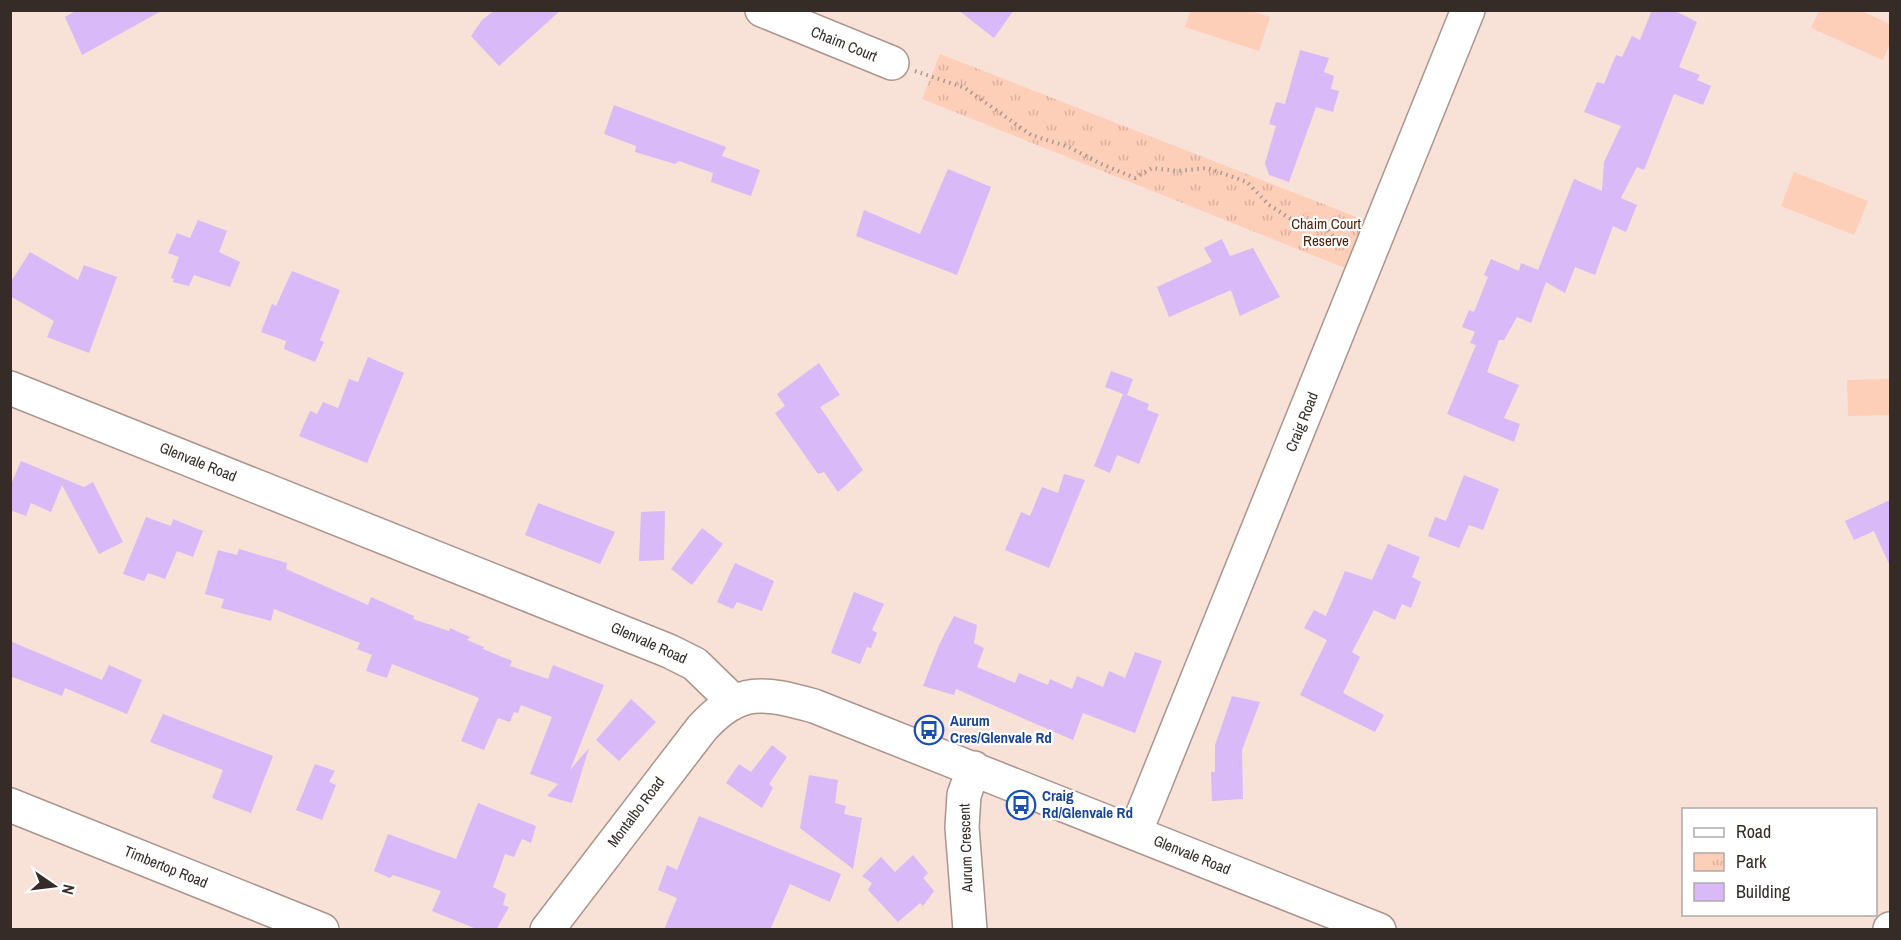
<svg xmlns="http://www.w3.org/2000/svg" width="1901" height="940" viewBox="0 0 1901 940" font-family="'Archivo Narrow',sans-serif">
	<defs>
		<pattern id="park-tufts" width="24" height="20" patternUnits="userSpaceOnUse" patternTransform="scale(1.5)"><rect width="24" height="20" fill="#fdceb8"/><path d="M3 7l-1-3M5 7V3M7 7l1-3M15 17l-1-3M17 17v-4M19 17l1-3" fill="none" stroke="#d9b19e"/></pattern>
	</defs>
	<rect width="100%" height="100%" fill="#f8e1d7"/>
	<path fill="url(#park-tufts)" d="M 940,54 L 1364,220 L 1345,268 L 922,99 Z"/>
	<path fill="#fdceb8" d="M 1190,11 L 1251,11 L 1270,17 L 1259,51 L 1185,27 Z
		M 1819,11 L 1861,11 L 1890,24 L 1890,43 L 1883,60 L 1811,28 Z
		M 1794,172 L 1868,201 L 1854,235 L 1781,206 Z
		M 1890,379 L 1890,415 L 1848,416 L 1847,380 Z"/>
	<path fill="#d9b9f8" d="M 77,10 L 163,10 L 82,55 L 65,17 Z
		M 495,10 L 561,10 L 499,66 L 471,36 L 482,20 Z
		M 958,10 L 1014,10 L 994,38 Z
		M 1652,10 L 1673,10 L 1697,22 L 1679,67 L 1700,75 L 1697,80 L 1711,86 L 1703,105 L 1674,94 L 1644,170 L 1637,167 L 1621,198 L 1637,205 L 1626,232 L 1613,226 L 1595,275 L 1575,267 L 1565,293 L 1546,282 L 1531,323 L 1517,317 L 1504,340 L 1499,340 L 1487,372 L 1519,385 L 1504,418 L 1520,424 L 1514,442 L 1447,414 L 1476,345 L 1470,343 L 1475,332 L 1462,327 L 1469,310 L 1474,312 L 1488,277 L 1484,275 L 1491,259 L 1519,271 L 1521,263 L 1538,270 L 1574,179 L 1602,191 L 1604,162 L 1621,126 L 1584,112 L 1597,82 L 1604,84 L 1616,55 L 1622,57 L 1632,36 L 1640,40 Z
		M 1300,50 L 1329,58 L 1324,72 L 1334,76 L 1331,89 L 1339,91 L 1333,112 L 1316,107 L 1289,182 L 1269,175 L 1265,163 L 1276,126 L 1269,124 L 1276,102 L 1285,104 Z
		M 614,105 L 726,147 L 722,156 L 760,170 L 751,196 L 711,182 L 713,173 L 679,161 L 675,164 L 635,152 L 636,146 L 604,134 Z
		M 948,169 L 991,187 L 957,275 L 856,236 L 864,210 L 920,234 Z
		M 198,220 L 227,231 L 219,252 L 240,262 L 230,287 L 194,275 L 189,286 L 173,282 L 174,279 L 171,278 L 179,257 L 168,253 L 177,233 L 190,238 Z
		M 1222,239 L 1230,256 L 1253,248 L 1280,297 L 1240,316 L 1231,290 L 1169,317 L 1157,287 L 1212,262 L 1204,248 Z
		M 30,252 L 78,280 L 84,265 L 117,277 L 89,353 L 47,337 L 54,321 L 10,296 L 10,283 Z
		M 292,271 L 340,290 L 320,340 L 324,342 L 315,362 L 284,349 L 286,341 L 261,332 L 272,304 L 276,306 Z
		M 368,357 L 404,373 L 367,463 L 299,436 L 310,411 L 317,414 L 323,402 L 338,408 L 349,379 L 358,382 Z
		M 819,363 L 840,395 L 820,407 L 863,470 L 838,492 L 824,472 L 818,474 L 775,413 L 785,406 L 777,394 Z
		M 1111,371 L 1133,379 L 1127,395 L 1149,404 L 1147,410 L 1159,414 L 1139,464 L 1117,455 L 1110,473 L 1094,466 L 1123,394 L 1105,387 Z
		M 21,461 L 84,487 L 93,482 L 123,542 L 99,554 L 62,485 L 51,512 L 31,503 L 26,516 L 10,510 L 10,487 Z
		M 1064,474 L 1085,480 L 1049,568 L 1005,550 L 1021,512 L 1030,516 L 1042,487 L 1058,493 Z
		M 1464,475 L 1499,489 L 1483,530 L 1469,525 L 1459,548 L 1428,536 L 1435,517 L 1446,521 Z
		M 1890,500 L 1890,566 L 1874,531 L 1854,540 L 1845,521 Z
		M 538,503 L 615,532 L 600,564 L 525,535 Z
		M 665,511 L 664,560 L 639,561 L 641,512 Z
		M 146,517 L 171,526 L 173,519 L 203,531 L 193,557 L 177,551 L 165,579 L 148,573 L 144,581 L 123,574 Z
		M 702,528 L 723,544 L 692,585 L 671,569 Z
		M 1388,544 L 1420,557 L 1412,577 L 1421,582 L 1411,608 L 1402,604 L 1395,620 L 1374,610 L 1352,652 L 1360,657 L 1343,693 L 1384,715 L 1375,732 L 1300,695 L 1327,640 L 1304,628 L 1314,610 L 1326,616 L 1345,571 L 1372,580 Z
		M 239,549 L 287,563 L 286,569 L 368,605 L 371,597 L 414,616 L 413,619 L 449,631 L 450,628 L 470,637 L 467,640 L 484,647 L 483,649 L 512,661 L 510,666 L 548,679 L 553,665 L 604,685 L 570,770 L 589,748 L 572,803 L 547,796 L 558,784 L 530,774 L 552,717 L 521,705 L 518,713 L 514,712 L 510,722 L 498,718 L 484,750 L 461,741 L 479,698 L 392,664 L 387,678 L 366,671 L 372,655 L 357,649 L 360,643 L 274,609 L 271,621 L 221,608 L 224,599 L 205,594 L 218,550 L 237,555 Z
		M 735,563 L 774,581 L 762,611 L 737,602 L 733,609 L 717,602 Z
		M 854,592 L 884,604 L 872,630 L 877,633 L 871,648 L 867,647 L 860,664 L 831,653 Z
		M 954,616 L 977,625 L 974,643 L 984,648 L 977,667 L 1015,683 L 1019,673 L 1048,685 L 1050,679 L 1072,689 L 1077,676 L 1103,687 L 1109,671 L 1125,678 L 1135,652 L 1162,661 L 1135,733 L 1083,713 L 1073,740 L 956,689 L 954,695 L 923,686 L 939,645 Z
		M 10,641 L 102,680 L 109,665 L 142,680 L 127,714 L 65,688 L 62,696 L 10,676 Z
		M 1232,696 L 1260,702 L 1242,750 L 1243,799 L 1212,801 L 1211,772 L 1215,772 L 1215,745 Z
		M 631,699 L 656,722 L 619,761 L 596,740 Z
		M 163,714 L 273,756 L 251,813 L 212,798 L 223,770 L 150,742 Z
		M 772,745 L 787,757 L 769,784 L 773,788 L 762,808 L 726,783 L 739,764 L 751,772 Z
		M 315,764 L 335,771 L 329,782 L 336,785 L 322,820 L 296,810 Z
		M 809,775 L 838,780 L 835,803 L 846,806 L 844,814 L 862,818 L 853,869 L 800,828 Z
		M 478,803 L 536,826 L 531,843 L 522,839 L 514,857 L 505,854 L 493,887 L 506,894 L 503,905 L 509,907 L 496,930 L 479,930 L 432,911 L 441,891 L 393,875 L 390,878 L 374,871 L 388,834 L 456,859 Z
		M 699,816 L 841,874 L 830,902 L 790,884 L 770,930 L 664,930 L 677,898 L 658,890 L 667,865 L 677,870 Z
		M 913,855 L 928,873 L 923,878 L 934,891 L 923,906 L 920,903 L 898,922 L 868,890 L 872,883 L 862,876 L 881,857 L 895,872 Z"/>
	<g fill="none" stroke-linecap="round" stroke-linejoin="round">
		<g stroke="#ab958c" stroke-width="36">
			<path id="minor" d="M 762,10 L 892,63
				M 10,388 L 669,651 L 695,664 L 733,701
				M 10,805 L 322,930
				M 1135,833 L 1468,10
				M 547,930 L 702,728 C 740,687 763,692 814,706 L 1379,930
				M 970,930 L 962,827 L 964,795 L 974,768
				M 1890,930 L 1890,929"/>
		</g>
		<path stroke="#a99890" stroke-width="4" stroke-dasharray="1.5 4.5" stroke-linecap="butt" d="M 915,71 L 965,88 L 1031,135 L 1069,147 L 1099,163 L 1135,178 L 1152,168 L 1177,171 L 1207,168 L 1247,182 L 1269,205 L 1294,221 L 1323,225 L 1342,247"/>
		<use href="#minor" stroke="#fff" stroke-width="33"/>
	</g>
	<defs>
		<g id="bus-ring" transform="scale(1.5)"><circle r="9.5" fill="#fff" stroke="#1a4fb4" stroke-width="1.5"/><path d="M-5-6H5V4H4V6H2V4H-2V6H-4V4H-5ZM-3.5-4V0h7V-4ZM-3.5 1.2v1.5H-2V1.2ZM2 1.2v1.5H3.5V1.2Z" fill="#1a4fb4"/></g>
	</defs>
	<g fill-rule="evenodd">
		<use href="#bus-ring" x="929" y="730"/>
		<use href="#bus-ring" x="1021" y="805"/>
	</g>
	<g text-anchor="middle" stroke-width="4.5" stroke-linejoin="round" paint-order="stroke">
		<g font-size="15" fill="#352c28" stroke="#fff">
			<text transform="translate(844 44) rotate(22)" y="5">Chaim Court</text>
			<text transform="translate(1302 422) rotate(-68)" y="5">Craig Road</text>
			<text transform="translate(198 462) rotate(22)" y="5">Glenvale Road</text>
			<text transform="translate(649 643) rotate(24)" y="5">Glenvale Road</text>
			<text transform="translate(636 812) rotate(-53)" y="5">Montalbo Road</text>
			<text transform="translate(966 848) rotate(-92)" y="5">Aurum Crescent</text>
			<text transform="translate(1192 855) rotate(22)" y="5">Glenvale Road</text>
			<text transform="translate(166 867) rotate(22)" y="5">Timbertop Road</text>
		</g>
		<g font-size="15" fill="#4e220b" stroke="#fff">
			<text x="1326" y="229">Chaim Court<tspan x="1326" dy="17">Reserve</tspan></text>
		</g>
		<g font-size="15" font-weight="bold" fill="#164399" stroke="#fff" text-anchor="start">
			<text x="950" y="726">Aurum<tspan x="950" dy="17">Cres/Glenvale Rd</tspan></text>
			<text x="1042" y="801">Craig<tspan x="1042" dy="17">Rd/Glenvale Rd</tspan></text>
		</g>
	</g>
	<rect width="1901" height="940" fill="none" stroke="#352c28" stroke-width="24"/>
	<rect x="1682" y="808" width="195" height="108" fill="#ffffff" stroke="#aeaba9" stroke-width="1.5"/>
	<rect x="1694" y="828" width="30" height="9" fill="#ffffff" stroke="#aeaba9" stroke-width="1.5"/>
	<text x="1736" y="838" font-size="18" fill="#352c28">Road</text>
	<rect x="1694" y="853" width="30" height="18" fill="url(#park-tufts)" stroke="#aeaba9" stroke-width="1.5"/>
	<text x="1736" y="868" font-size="18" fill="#352c28">Park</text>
	<rect x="1694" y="883" width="30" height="18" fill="#d9b9f8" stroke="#aeaba9" stroke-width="1.5"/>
	<text x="1736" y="898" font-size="18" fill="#352c28">Building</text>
	<g transform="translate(54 886) rotate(104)" stroke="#ffffff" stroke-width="4.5" paint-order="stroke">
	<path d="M0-4.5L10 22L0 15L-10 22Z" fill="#352c28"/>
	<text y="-9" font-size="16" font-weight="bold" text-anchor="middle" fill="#352c28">N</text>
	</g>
</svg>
